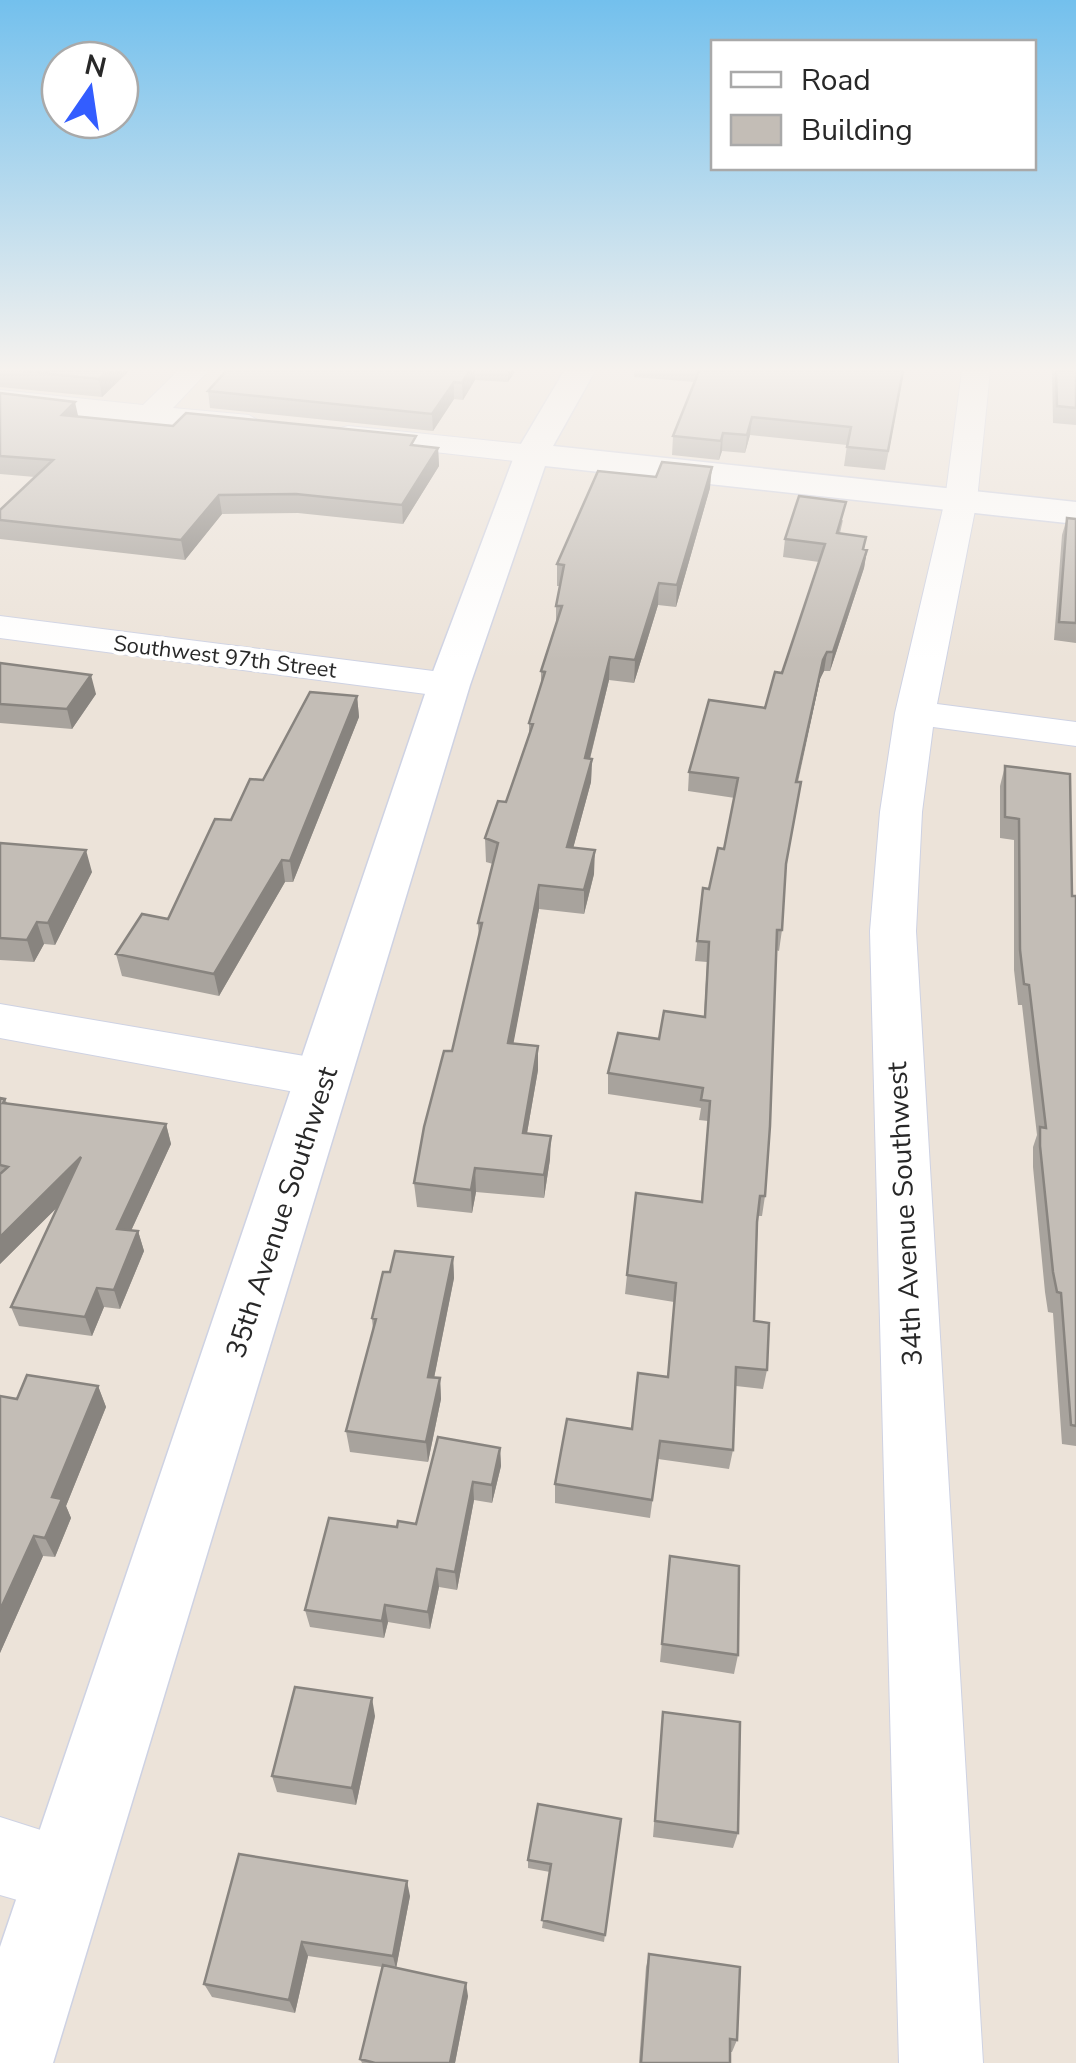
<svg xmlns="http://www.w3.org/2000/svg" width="1076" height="2063" viewBox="0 0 1076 2063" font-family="'Nunito Sans',sans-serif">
	<rect width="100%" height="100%" fill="#ece3d9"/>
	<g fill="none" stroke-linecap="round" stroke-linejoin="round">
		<g stroke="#ced2e3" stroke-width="2">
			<path id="street" d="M 178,371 L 208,371 L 173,408 L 249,415 L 264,424 L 249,433 L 0,408 L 0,390 L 143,405 Z
				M 962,371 L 990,371 L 977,500 L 937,704 L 1076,722 L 1076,746 L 933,727 L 922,812 L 916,931 L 983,2063 L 899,2063 L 870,931 L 880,812 L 895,713 L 945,500 Z
				M 348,426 L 532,445 L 547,454 L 532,463 L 337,441 L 333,435 L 337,429 Z
				M 0,616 L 449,673 L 463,677 L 468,685 L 463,693 L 449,697 L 0,638 Z
				M 0,1004 L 322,1059 L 340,1065 L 348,1078 L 340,1091 L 322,1097 L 0,1038 Z
				M 0,1817 L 94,1847 L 105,1875 L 94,1903 L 66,1914 L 0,1895 Z"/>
		</g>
		<g stroke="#ced2e3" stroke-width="3">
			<path id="secondary" d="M 564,371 L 595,371 L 553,446 L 1076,502 L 1076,524 L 545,466 L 470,685 L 53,2063 L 0,2063 L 0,1947 L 428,685 L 515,454 Z"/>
		</g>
		<use href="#street" fill="#fff" fill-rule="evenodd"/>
		<use href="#secondary" fill="#fff" fill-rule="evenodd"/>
	</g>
	<path fill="#a8a39d" d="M 0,371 L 129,371 L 102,397 L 0,387 Z
		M 226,371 L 515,371 L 508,382 L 475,380 L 463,400 L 454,399 L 433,431 L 210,408 L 208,391 Z
		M 634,371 L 904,371 L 885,470 L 844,466 L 847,445 L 750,435 L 745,453 L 722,451 L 719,460 L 672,455 L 673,436 L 695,382 L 634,377 Z
		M 1050,371 L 1076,371 L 1076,425 L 1053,423 L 1052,371 Z
		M 0,393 L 78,416 L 173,426 L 438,448 L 439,466 L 403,524 L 298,513 L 222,514 L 185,560 L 0,539 L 0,510 L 35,477 L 0,474 Z
		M 710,488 L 676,607 L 658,605 L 634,683 L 609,680 L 590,759 L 592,759 L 591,782 L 573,848 L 594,874 L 584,914 L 539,909 L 513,1043 L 538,1070 L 527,1133 L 550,1159 L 544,1198 L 476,1192 L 472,1213 L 417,1207 L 414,1183 L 452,1051 L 479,938 L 478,923 L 493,864 L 486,862 L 485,838 L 506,802 L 529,735 L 529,723 L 541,687 L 541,671 L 556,623 L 556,606 L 560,586 L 557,586 L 557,564 Z
		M 1067,518 L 1076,519 L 1076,643 L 1054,640 L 1062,535 Z
		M 843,520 L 840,533 L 866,537 L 864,550 L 867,550 L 864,568 L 830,671 L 824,671 L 820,679 L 798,782 L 798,802 L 785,871 L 782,930 L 779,951 L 776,950 L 765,1196 L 762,1216 L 758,1216 L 754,1321 L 767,1370 L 763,1389 L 736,1386 L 733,1450 L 729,1469 L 658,1459 L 650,1518 L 555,1503 L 555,1484 L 632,1429 L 668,1377 L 674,1302 L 625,1294 L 627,1275 L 701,1202 L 708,1121 L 699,1120 L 701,1108 L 608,1094 L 608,1073 L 659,1039 L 704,1017 L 707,962 L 695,961 L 703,888 L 709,889 L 724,849 L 735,798 L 688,791 L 689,772 L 765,708 L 782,673 L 819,562 L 783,557 L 785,539 Z
		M 0,663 L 96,694 L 72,729 L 0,723 Z
		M 357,696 L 359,717 L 293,882 L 285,882 L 219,996 L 122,976 L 116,954 L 168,919 L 231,820 L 263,780 Z
		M 1005,766 L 1072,896 L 1076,896 L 1076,1446 L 1062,1444 L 1053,1313 L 1048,1312 L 1045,1292 L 1033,1167 L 1033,1147 L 1037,1135 L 1022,1005 L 1018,1005 L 1014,970 L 1014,840 L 1000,838 L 1000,786 Z
		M 0,843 L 92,872 L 55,945 L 44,944 L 34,962 L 0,960 Z
		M 0,1098 L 5,1099 L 7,1103 L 166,1124 L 171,1144 L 131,1231 L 138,1231 L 144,1251 L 120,1309 L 104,1307 L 92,1336 L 19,1326 L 11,1307 L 58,1206 L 0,1264 Z
		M 453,1257 L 454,1278 L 434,1378 L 440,1378 L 441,1399 L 428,1462 L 350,1452 L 346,1431 L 373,1330 L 372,1318 L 390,1272 Z
		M 98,1386 L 106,1407 L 66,1506 L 71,1518 L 55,1557 L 43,1556 L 0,1653 L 0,1396 L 17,1399 Z
		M 500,1448 L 501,1466 L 492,1503 L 474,1500 L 457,1590 L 439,1587 L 430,1629 L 388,1622 L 384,1638 L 310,1627 L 305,1610 L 397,1527 L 416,1524 Z
		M 670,1556 L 738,1655 L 734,1674 L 660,1662 Z
		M 663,1712 L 738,1833 L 733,1848 L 653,1837 Z
		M 375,1716 L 356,1805 L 277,1792 L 272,1776 Z
		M 621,1819 L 604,1942 L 542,1928 L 550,1872 L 528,1868 L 528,1860 Z
		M 410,1896 L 396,1968 L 468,1996 L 455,2063 L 362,2063 L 360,2059 L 382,1967 L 308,1956 L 295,2013 L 212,1997 L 204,1984 Z
		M 649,1954 L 737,2040 L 732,2052 L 730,2052 L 730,2063 L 639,2063 L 646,1967 Z"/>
	<path fill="#88847f" d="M 107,371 L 129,371 L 102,397 L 99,379 Z
		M 469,371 L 474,371 L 475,380 L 463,400 L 462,383 Z
		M 508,371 L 515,371 L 508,382 Z
		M 454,382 L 454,399 L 433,431 L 432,414 Z
		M 75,402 L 79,420 L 62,415 Z
		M 752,417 L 750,435 L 745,453 L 747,435 Z
		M 723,433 L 722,451 L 719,460 L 721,441 Z
		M 438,448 L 439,466 L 403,524 L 402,505 Z
		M 712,467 L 710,488 L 676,607 L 677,585 Z
		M 219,495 L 222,514 L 185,560 L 181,540 Z
		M 867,550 L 864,568 L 830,671 L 833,652 Z
		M 659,583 L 658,605 L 634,683 L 635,660 Z
		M 827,652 L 824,671 L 820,679 L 793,801 L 823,660 Z
		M 610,657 L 609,680 L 584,782 L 585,758 Z
		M 91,675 L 96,694 L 72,729 L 67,709 Z
		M 357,696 L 359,717 L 293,882 L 290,861 Z
		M 592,759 L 591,782 L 567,871 L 567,847 Z
		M 86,850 L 92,872 L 55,945 L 48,923 Z
		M 595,850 L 594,874 L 584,914 L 584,890 Z
		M 282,860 L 285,882 L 219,996 L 214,974 Z
		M 539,885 L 539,909 L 509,1067 L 508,1043 Z
		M 37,922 L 44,944 L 34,962 L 27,940 Z
		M 538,1046 L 538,1070 L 523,1156 L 523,1133 Z
		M 166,1124 L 171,1144 L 123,1248 L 117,1229 Z
		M 551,1136 L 550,1159 L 544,1198 L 544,1175 Z
		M 81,1157 L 88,1177 L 0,1264 L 0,1237 Z
		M 475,1168 L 476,1192 L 472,1213 L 471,1190 Z
		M 138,1231 L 144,1251 L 120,1309 L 114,1290 Z
		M 453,1257 L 454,1278 L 430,1398 L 428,1377 Z
		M 97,1288 L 104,1307 L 92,1336 L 85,1317 Z
		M 440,1378 L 441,1399 L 428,1462 L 426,1442 Z
		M 98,1386 L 106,1407 L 66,1506 L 71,1518 L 55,1557 L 45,1538 L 52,1497 Z
		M 500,1448 L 501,1466 L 492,1503 L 492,1485 Z
		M 473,1482 L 474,1500 L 457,1590 L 455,1572 Z
		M 34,1536 L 43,1556 L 0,1653 L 0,1610 Z
		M 437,1569 L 439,1587 L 430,1629 L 428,1612 Z
		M 385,1605 L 388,1622 L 384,1638 L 382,1621 Z
		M 372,1698 L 375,1716 L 356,1805 L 352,1788 Z
		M 407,1881 L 410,1896 L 396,1969 L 393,1956 Z
		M 302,1942 L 308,1956 L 295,2013 L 289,2000 Z
		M 466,1983 L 468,1996 L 455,2063 L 450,2063 Z"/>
	<path fill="#c3bdb6" stroke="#88847f" stroke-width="2.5" d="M 23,371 L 107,371 L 99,379 Z
		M 226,371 L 469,371 L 462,383 L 454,382 L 432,414 L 208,391 Z
		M 699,371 L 903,371 L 888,451 L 847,447 L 851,427 L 752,417 L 747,435 L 723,433 L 721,441 L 673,436 Z
		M 1056,371 L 1076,371 L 1076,408 L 1057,406 Z
		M 0,393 L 75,402 L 62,415 L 173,426 L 186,413 L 416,436 L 411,445 L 438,448 L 402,505 L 296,494 L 219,495 L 181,540 L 0,520 L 0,510 L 53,460 L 0,456 Z
		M 662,462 L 712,467 L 677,585 L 659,583 L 635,660 L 610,657 L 585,758 L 592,759 L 567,847 L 595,850 L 584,890 L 539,885 L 508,1043 L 538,1046 L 523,1133 L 551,1136 L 544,1175 L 475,1168 L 471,1190 L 414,1183 L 424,1127 L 444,1051 L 452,1051 L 482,923 L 478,923 L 498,843 L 485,838 L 498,801 L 506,802 L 533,724 L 529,723 L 545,672 L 541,671 L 562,606 L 556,606 L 564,565 L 557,564 L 598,471 L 656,477 Z
		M 799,496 L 846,502 L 837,533 L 866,537 L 863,549 L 867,550 L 833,652 L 827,652 L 823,660 L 796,782 L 801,782 L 786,864 L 782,930 L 777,930 L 770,1126 L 765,1196 L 760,1196 L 757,1222 L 754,1321 L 769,1323 L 767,1370 L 736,1367 L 733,1450 L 660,1441 L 652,1500 L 555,1484 L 567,1419 L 632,1429 L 638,1373 L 668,1377 L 676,1283 L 627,1275 L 636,1193 L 702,1202 L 710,1101 L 701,1100 L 703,1088 L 608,1073 L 618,1033 L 659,1039 L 664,1011 L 705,1017 L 709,942 L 697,941 L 703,888 L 709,889 L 718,848 L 724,849 L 738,778 L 689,772 L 709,700 L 765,708 L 775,672 L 782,673 L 825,544 L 785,539 Z
		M 1067,518 L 1076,519 L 1076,623 L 1059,622 Z
		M 0,663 L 91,675 L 67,709 L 0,704 Z
		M 310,692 L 357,696 L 290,861 L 282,860 L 214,974 L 116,954 L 142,914 L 168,919 L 215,819 L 231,820 L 250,779 L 263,780 Z
		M 1005,766 L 1070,774 L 1072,896 L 1076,896 L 1076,1426 L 1071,1425 L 1061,1293 L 1057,1292 L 1053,1272 L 1040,1146 L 1040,1127 L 1046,1128 L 1029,985 L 1024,984 L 1020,950 L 1019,819 L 1005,817 Z
		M 0,843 L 86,850 L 48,923 L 37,922 L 27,940 L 0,938 Z
		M 0,1098 L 5,1099 L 3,1103 L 166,1124 L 117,1229 L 138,1231 L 114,1290 L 97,1288 L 85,1317 L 11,1307 L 81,1157 L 0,1237 L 0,1174 L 8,1167 L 0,1165 Z
		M 395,1251 L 453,1257 L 428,1377 L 440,1378 L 426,1442 L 346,1431 L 376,1319 L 372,1318 L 383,1272 L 390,1272 Z
		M 27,1375 L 98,1386 L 52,1497 L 62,1499 L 45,1538 L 34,1536 L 0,1610 L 0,1396 L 17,1399 Z
		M 438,1437 L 500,1448 L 492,1485 L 473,1482 L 455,1572 L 437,1569 L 428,1612 L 385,1605 L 382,1621 L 305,1610 L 329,1518 L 397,1527 L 398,1521 L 416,1524 Z
		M 670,1556 L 739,1566 L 738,1655 L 662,1644 Z
		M 295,1687 L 372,1698 L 352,1788 L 272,1776 Z
		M 663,1712 L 740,1722 L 738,1833 L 655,1821 Z
		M 538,1804 L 621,1819 L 605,1935 L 542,1920 L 551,1864 L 528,1860 Z
		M 239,1854 L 407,1881 L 393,1956 L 302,1942 L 289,2000 L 204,1984 Z
		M 649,1954 L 740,1967 L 737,2040 L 730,2039 L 730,2063 L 641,2063 Z
		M 383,1965 L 466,1983 L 450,2063 L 375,2063 L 360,2059 Z"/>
	<linearGradient id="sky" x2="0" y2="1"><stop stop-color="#73c0ed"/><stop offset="0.56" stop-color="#f6f2ee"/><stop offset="1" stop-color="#f6f2ee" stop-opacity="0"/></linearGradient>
	<rect width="1076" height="660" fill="url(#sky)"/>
	<g text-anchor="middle" stroke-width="8" stroke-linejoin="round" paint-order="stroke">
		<g font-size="22" fill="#282828" stroke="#fff">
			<text transform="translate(225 656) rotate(7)" y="8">Southwest 97th Street</text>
		</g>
		<g font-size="28" fill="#282828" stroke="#fff">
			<text transform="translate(281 1212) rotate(-72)" y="10">35th Avenue Southwest</text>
			<text transform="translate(904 1214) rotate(-93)" y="10">34th Avenue Southwest</text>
		</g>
	</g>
	<rect x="711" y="40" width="325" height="130" fill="#ffffff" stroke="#a9a9a9" stroke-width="2.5"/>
	<rect x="731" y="72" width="50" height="15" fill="#ffffff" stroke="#a9a9a9" stroke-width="2.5"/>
	<text x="801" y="90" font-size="30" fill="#282828">Road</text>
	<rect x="731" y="115" width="50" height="30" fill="#c3bdb6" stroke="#a9a9a9" stroke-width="2.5"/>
	<text x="801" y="140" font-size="30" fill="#282828">Building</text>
	<g transform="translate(90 90) rotate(13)"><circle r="48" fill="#ffffff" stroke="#a9a9a9" stroke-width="2.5"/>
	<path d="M0-8L18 38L0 25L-18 38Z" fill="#335dff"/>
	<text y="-15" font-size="28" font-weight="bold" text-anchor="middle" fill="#282828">N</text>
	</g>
</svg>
